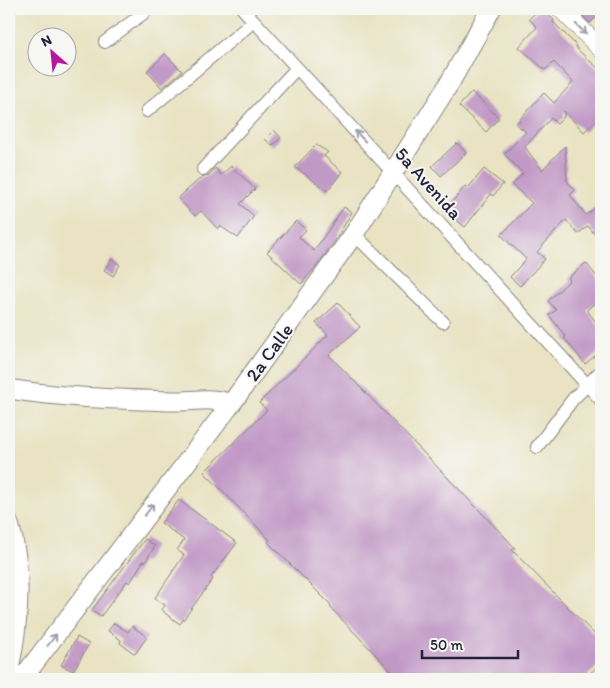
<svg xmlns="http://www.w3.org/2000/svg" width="610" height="688" viewBox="0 0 610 688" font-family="Itim,sans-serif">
	<rect width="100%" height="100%" fill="#f6f6f2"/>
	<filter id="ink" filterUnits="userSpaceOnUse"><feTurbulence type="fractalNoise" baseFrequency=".02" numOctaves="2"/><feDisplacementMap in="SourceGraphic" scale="10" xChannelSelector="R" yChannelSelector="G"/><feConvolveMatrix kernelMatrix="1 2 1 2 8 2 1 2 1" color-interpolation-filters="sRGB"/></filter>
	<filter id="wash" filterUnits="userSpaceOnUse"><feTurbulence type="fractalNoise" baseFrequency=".0096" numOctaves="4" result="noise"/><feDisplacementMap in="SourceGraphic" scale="20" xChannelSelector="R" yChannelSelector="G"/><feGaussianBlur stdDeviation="1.12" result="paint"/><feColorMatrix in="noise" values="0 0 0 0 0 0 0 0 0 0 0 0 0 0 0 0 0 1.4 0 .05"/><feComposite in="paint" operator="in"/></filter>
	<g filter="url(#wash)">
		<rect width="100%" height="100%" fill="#e9e3c3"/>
		<g id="blocks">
			<path fill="#c199c6" d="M 539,9 L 542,9 L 554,20 L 553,22 L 574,43 L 578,50 L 601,71 L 601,116 L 584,132 L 564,111 L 564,117 L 557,124 L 551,118 L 525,147 L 542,170 L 565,146 L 567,181 L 575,190 L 570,195 L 586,215 L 601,203 L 601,242 L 588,226 L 578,234 L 566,220 L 537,252 L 545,259 L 520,286 L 510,277 L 526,259 L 501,235 L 532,203 L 512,185 L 523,173 L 504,154 L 526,132 L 516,124 L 527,111 L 544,93 L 554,103 L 573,82 L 554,62 L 545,70 L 519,47 L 537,27 L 529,19 Z
				M 576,9 L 601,9 L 601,13 L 590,23 Z
				M 165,54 L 182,71 L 162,88 L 147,71 Z
				M 472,92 L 499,118 L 486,132 L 459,106 Z
				M 274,130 L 281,138 L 272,146 L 265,139 Z
				M 457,143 L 466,153 L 441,176 L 432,166 Z
				M 316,145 L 328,152 L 324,156 L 342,172 L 327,191 L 295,167 Z
				M 231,166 L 255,189 L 240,204 L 254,216 L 238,238 L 220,226 L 218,229 L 201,211 L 195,216 L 178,198 L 202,177 L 209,175 L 215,168 L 221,175 Z
				M 484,169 L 503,184 L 493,196 L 491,194 L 465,227 L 445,211 L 465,186 L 468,188 Z
				M 344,207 L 352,212 L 334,242 L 316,267 L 301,284 L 267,252 L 296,221 L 306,230 L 299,237 L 314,251 Z
				M 112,259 L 120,265 L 113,276 L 104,270 Z
				M 586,263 L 601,282 L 601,297 L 587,310 L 601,329 L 601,351 L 585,364 L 564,338 L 566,337 L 549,315 L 556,310 L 548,301 L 570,280 L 568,278 Z
				M 338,303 L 360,327 L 329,355 L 506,538 L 515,548 L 512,550 L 601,641 L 601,663 L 584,679 L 399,679 L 330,607 L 331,605 L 268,542 L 270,540 L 204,472 L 267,410 L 259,403 L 328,335 L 316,323 Z
				M 179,500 L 237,543 L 211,577 L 213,579 L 180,624 L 166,614 L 162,609 L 165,605 L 155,598 L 184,555 L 177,550 L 184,540 L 161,523 Z
				M 145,539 L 155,546 L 145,562 L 143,561 L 130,583 L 127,581 L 101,616 L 92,610 Z
				M 114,623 L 128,632 L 132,626 L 147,637 L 135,654 L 120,643 L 121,640 L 108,631 Z
				M 77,637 L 89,644 L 73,671 L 61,665 Z"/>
		</g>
	</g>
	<g filter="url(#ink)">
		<use href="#blocks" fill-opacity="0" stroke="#86827f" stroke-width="1"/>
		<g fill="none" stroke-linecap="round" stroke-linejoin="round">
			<g stroke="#86827f" stroke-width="14">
				<path id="street" d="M 243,9 L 601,400
					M 105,42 L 149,9
					M 147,111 L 254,21
					M 203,169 L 297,68
					M 354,234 L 443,322
					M 537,447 L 573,399 L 601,371"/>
			</g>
			<g stroke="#86827f" stroke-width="19">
				<path id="secondary" d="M 561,9 L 601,49"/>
			</g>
			<g stroke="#86827f" stroke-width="21">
				<path id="primary" d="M 9,389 C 62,398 117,399 170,401 C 191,402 212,396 231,404
					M 9,524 C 23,570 19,622 9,669
					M 22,679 L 231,404 L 354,234 L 449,84 L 491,9"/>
			</g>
			<use href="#street" stroke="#fff" stroke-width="12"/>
			<use href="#secondary" stroke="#fff" stroke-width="18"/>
			<use href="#primary" stroke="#fff" stroke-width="19"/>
		</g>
		<defs><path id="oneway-shaft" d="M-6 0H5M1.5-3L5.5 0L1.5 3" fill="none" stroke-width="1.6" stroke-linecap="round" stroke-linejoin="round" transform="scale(1.25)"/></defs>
		<g stroke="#9c9ca7">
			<use href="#oneway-shaft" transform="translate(581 29) rotate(45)"/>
			<use href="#oneway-shaft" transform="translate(360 136) rotate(-133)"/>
			<use href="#oneway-shaft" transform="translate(149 510) rotate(-53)"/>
			<use href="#oneway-shaft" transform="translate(52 640) rotate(-53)"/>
		</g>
	</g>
	<g text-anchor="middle" stroke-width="4" stroke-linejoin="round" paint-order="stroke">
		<g font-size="19" fill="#22223b" stroke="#f6f6f2">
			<text transform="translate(429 183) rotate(48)" y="7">5a Avenida</text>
			<text transform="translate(269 352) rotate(-54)" y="7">2a Calle</text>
		</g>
	</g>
	<rect width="610" height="688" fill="none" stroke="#f6f6f2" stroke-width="30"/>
	<g transform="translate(52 52) rotate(333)"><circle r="24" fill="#f6f6f2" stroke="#a1a1a9"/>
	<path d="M0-4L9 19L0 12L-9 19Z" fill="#b5179e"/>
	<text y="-8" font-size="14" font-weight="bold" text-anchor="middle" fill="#22223b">N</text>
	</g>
	<path d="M422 650v8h96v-8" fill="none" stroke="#22223b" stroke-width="2.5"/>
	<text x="430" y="650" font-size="15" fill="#22223b" stroke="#f6f6f2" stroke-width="4" paint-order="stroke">50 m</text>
</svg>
